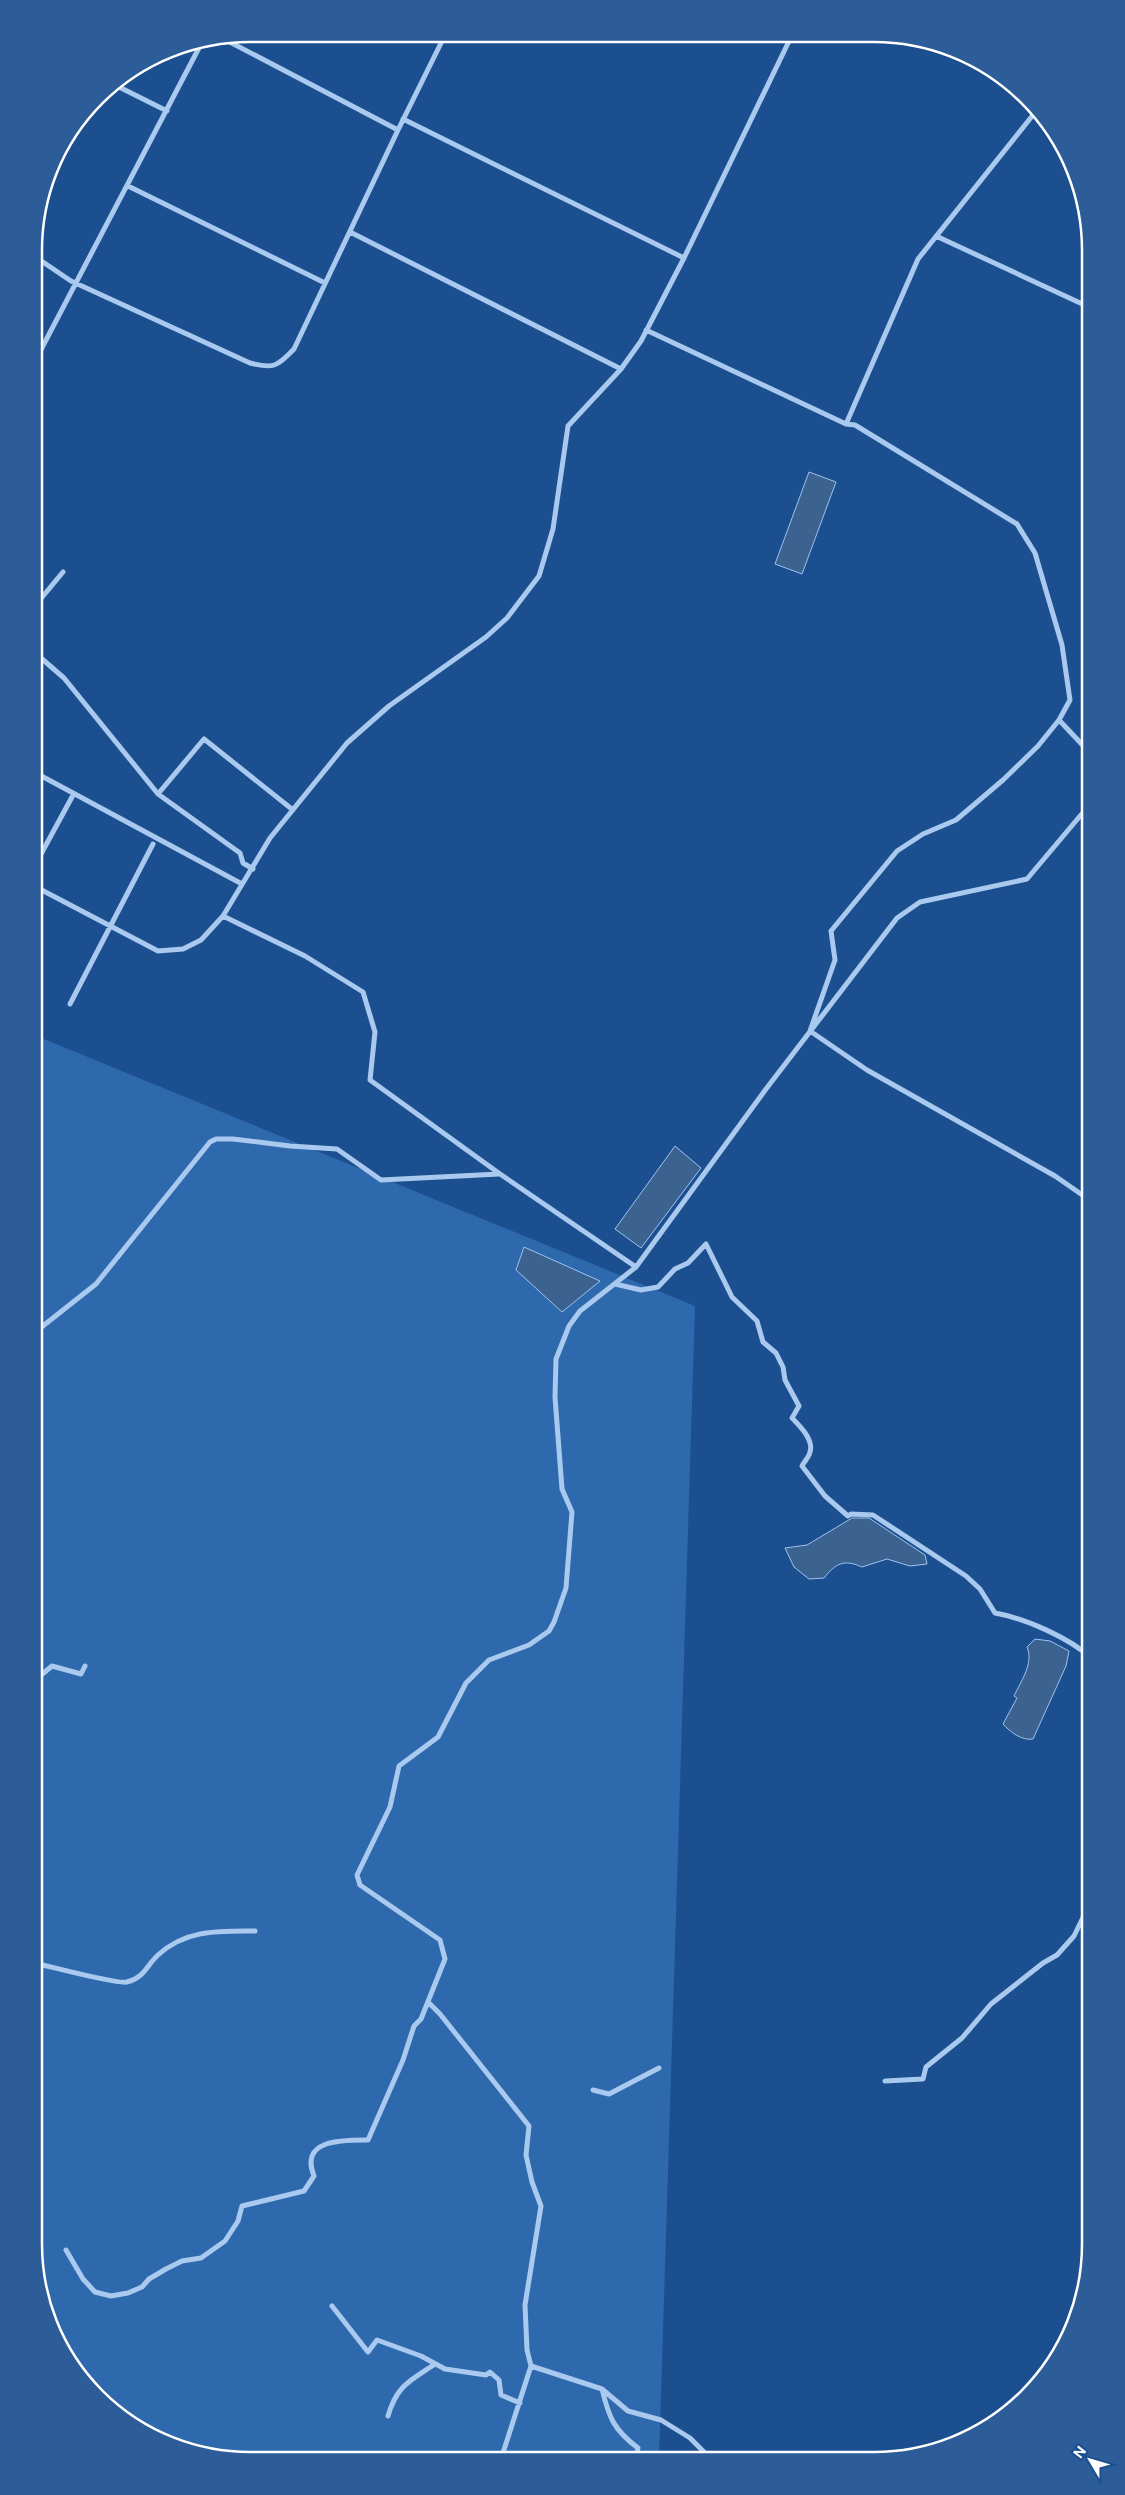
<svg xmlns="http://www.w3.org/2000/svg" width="1125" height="2495" viewBox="0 0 1125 2495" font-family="'Public Sans',sans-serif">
	<rect width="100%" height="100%" fill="#1b4f8f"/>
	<path fill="#2e69ad" d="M 34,1035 L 695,1306 L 659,2460 L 208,2457 L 154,2439 L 107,2407 L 63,2353 L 41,2301 L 34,2244 Z"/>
	<path fill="#3c6290" stroke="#9cc4f0" d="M 809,472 L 836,482 L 802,574 L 775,564 Z
		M 675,1146 L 701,1168 L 641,1248 L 615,1229 Z
		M 524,1247 L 600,1281 L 562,1312 L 516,1270 Z
		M 852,1518 L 869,1518 L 925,1555 L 927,1564 L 910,1566 L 887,1559 L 862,1567 C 844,1559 836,1563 824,1578 L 809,1579 L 794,1567 L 785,1548 L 807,1545 Z
		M 1035,1639 L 1050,1641 L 1069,1651 L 1066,1666 L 1033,1739 C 1022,1741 1010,1732 1003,1724 L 1017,1698 L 1014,1696 C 1021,1681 1034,1663 1027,1647 Z"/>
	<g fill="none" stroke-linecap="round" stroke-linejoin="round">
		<path stroke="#a9c9ee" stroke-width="5" d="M 224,39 L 398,130
			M 113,84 L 167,111
			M 403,119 L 684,258
			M 128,186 L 325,283
			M 350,232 L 621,369
			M 936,236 L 1091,308
			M 34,256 L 71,281 L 250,363 C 273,369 277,367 294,349 L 398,130 L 445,35
			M 646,330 L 846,424 L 918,259 L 1037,110
			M 34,363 L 201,44
			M 846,424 L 855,425 L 1017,524 L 1035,553 L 1062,645 L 1070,700 L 1059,720 L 1038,746 L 1003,780 L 956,820 L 923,834 L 897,851 L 831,931 L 835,960 L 810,1031 L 867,1070 L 1055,1176 L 1091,1201
			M 1084,477 L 1091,466
			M 34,607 L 63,572
			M 34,652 L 64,678 L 158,794
			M 1059,720 L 1091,754
			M 34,772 L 242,884
			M 34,867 L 72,797
			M 253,869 L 243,863 L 240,853 L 158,794 L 204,739 L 293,810
			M 34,886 L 158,951 L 183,949 L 201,940 L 223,916 L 270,838 L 347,743 L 389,706 L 486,637 L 507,618 L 539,576 L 553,529 L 568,426 L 621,369 L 641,341 L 684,258 L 791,37
			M 223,916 L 305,956 L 363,992 L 375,1032 L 370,1080 L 500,1174 L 636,1267
			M 70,1004 L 153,844
			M 615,1284 L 641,1290 L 658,1287 L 675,1269 L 688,1263 L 706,1244 L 732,1297 L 757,1321 L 763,1342 L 776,1353 L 783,1367 L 785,1380 L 799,1406 L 792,1418 C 800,1426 814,1440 810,1452 C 809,1457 804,1462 802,1466 L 825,1496 L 848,1516 L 851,1514 L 873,1515 L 966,1576 L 980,1589 L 995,1613 C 1024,1618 1070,1638 1091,1658
			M 34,1333 L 96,1284 L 210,1142 L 216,1139 L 233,1139 L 290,1146 L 337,1149 L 381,1180 L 499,1174
			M 34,1681 L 52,1666 L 81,1674 L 85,1666
			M 34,1963 C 49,1966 118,1985 127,1982 C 145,1977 146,1966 158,1955 C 186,1929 220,1931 255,1931
			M 428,2002 L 440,2014 L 529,2126 L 526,2155 L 532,2182 L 541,2206 L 525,2305 L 527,2350 L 531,2366 L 602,2389 L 628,2411 L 661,2420 L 690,2438 L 712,2460
			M 885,2081 L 923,2079 L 926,2067 L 962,2038 L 991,2004 L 1043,1963 L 1057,1955 L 1074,1936 L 1091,1901
			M 593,2090 L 609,2094 L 659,2068
			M 66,2250 L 83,2279 L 95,2292 L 111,2296 L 128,2293 L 142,2287 L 149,2279 L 166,2269 L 182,2261 L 201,2258 L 225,2241 L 238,2221 L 242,2206 L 304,2191 L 314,2176 C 299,2139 343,2140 368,2140 L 403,2060 L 414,2026 L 421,2019 L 445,1959 L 440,1940 L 360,1885 L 357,1875 L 390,1807 L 399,1766 L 438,1737 L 466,1683 L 489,1660 L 529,1645 L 549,1631 L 554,1622 L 566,1588 L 572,1512 L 562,1489 L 555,1397 L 556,1359 L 569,1326 L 580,1311 L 636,1267 L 766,1089 L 897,918 L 920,902 L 1027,879 L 1091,803
			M 332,2306 L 368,2352 L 377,2340 L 421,2356 L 445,2369 L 486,2375 L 490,2372 L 499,2380 L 501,2395 L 520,2403
			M 602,2389 C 609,2418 614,2430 638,2448 L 635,2460
			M 388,2416 C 397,2385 410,2381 435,2364
			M 501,2459 L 531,2366"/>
	</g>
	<path d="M0 0H1125V2495H0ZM250 42H874A208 208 0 0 1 1082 250V2244A208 208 0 0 1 874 2452H250A208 208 0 0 1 42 2244V250A208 208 0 0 1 250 42Z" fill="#2d5d98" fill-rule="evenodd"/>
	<path fill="none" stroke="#fff" stroke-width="2.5" d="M250 42H874A208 208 0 0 1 1082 250V2244A208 208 0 0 1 874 2452H250A208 208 0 0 1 42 2244V250A208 208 0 0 1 250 42Z"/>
	<g transform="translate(1090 2460) rotate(308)" stroke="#1b4f8f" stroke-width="4" paint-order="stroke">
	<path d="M0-4L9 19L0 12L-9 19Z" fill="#ffffff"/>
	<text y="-8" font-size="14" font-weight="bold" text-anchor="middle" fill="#ffffff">N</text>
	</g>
</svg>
